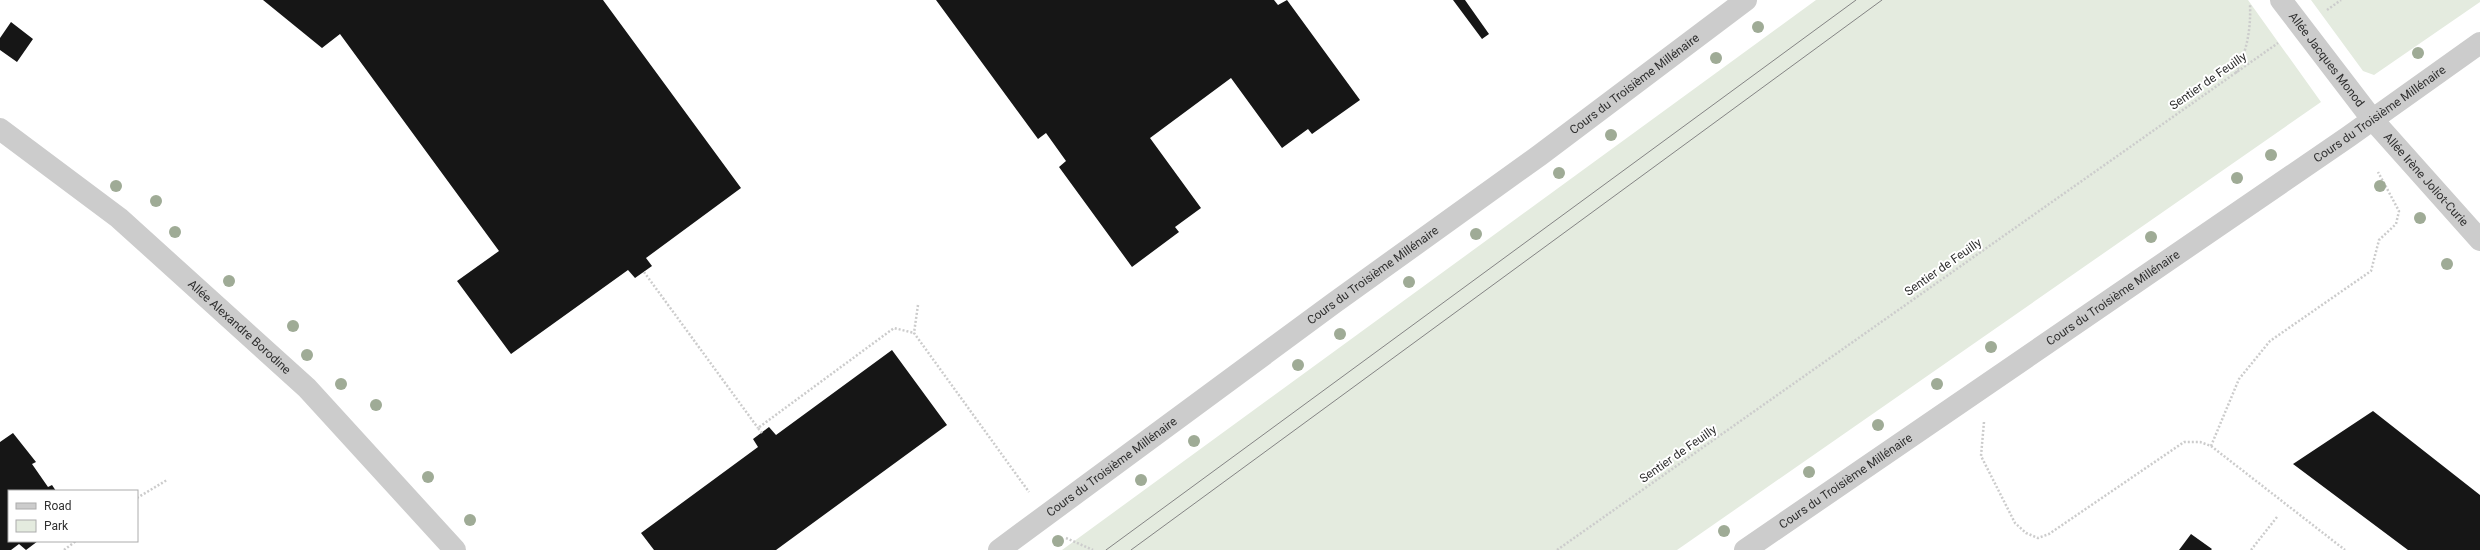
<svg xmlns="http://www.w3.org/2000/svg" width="2480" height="550" viewBox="0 0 2480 550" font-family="Roboto,sans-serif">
	<rect width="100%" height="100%" fill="#fff"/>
	<path fill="#e4ebdf" d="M 1816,0 L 2248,0 L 2321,102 L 1677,550 L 1062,550 Z
		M 2311,0 L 2480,0 L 2480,2 L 2374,75 L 2363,71 Z"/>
	<path fill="#161616" d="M 263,0 L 603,0 L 741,188 L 646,258 L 652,266 L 635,278 L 628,270 L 511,354 L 457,281 L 499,251 L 340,34 L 322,48 Z
		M 936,0 L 1274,0 L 1278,5 L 1287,0 L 1360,100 L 1312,134 L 1308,129 L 1282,148 L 1231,78 L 1150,138 L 1201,208 L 1175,227 L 1179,232 L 1132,267 L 1059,167 L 1066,161 L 1046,133 L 1038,139 Z
		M 1453,0 L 1465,0 L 1489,34 L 1482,39 Z
		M 11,22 L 33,39 L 17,62 L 0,50 L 0,38 Z
		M 892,350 L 947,425 L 776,550 L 654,550 L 641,533 L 758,447 L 753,439 L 769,427 L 776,435 Z
		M 2373,411 L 2480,495 L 2480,550 L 2408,550 L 2293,464 Z
		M 13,433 L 36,462 L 32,464 L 48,487 L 52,485 L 56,491 L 9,491 L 9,541 L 38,541 L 26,550 L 19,544 L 11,550 L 0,550 L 0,442 Z
		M 2191,534 L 2212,549 L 2211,550 L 2179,550 Z"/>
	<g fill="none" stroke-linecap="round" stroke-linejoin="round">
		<path stroke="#ccc" stroke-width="2.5" stroke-dasharray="2 2" stroke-linecap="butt" d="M 2327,10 L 2341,0
			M 2236,73 C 2247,50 2251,30 2250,4
			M 644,272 L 758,428
			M 918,305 L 914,333 L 1029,492
			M 1984,422 L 1981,456 L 2015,523 L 2026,533 L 2038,538 L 2049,534 L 2184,442 L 2200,442 L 2211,446 L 2345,550
			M 762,433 L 758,428 L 894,328 L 914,333
			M 2211,446 L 2239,379 L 2270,341 L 2371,271 L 2379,240 L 2396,224 L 2399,211 L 2378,172
			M 137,498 L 167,480
			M 1066,538 L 1093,550
			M 64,550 L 76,541
			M 1557,550 L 2278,43
			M 2251,550 L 2277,517"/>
		<g stroke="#ccc" stroke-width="22">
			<path id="s1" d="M 2281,0 L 2372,119 L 2480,240"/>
			<path id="s2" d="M 0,129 L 119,218 L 307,388 L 455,550"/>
			<path id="s3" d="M 999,550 L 1334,303 L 1540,155 L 1746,0"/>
			<path id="s4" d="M 1745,550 L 2348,137 L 2480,43"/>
		</g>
		<path stroke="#848484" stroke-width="1" d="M 1106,550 L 1856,0
			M 1131,550 L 1882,0"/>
	</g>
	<g fill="#9fab96">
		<circle cx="1758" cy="27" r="6"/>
		<circle cx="2418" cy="53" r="6"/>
		<circle cx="1716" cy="58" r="6"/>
		<circle cx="1611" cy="135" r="6"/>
		<circle cx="2271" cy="155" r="6"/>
		<circle cx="1559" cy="173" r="6"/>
		<circle cx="2237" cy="178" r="6"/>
		<circle cx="116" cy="186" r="6"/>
		<circle cx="2380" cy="186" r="6"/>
		<circle cx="156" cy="201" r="6"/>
		<circle cx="2420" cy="218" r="6"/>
		<circle cx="175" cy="232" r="6"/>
		<circle cx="1476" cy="234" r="6"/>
		<circle cx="2151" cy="237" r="6"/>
		<circle cx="2447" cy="264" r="6"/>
		<circle cx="229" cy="281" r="6"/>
		<circle cx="1409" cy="282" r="6"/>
		<circle cx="293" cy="326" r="6"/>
		<circle cx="1340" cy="334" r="6"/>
		<circle cx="1991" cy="347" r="6"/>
		<circle cx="307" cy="355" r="6"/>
		<circle cx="1298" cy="365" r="6"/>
		<circle cx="341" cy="384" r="6"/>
		<circle cx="1937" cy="384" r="6"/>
		<circle cx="376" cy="405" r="6"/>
		<circle cx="1878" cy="425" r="6"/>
		<circle cx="1194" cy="441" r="6"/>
		<circle cx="1809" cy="472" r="6"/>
		<circle cx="428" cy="477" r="6"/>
		<circle cx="1141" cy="480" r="6"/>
		<circle cx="470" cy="520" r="6"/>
		<circle cx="1724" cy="531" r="6"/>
		<circle cx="1058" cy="541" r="6"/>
	</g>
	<g text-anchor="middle" stroke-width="4" stroke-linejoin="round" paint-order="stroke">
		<g font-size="12" fill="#2f2f2f" stroke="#fff">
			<text dy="4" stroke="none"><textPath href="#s1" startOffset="75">Allée Jacques Monod</textPath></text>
			<text transform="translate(2208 81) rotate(-35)" y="4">Sentier de Feuilly</text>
			<text dy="4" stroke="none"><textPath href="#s3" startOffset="788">Cours du Troisième Millénaire</textPath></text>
			<text dy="4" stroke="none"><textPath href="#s4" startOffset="770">Cours du Troisième Millénaire</textPath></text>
			<text dy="4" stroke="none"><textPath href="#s1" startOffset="231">Allée Irène Joliot-Curie</textPath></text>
			<text transform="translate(1943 267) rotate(-35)" y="4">Sentier de Feuilly</text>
			<text dy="4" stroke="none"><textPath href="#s3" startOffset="464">Cours du Troisième Millénaire</textPath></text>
			<text dy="4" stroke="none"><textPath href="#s4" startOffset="446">Cours du Troisième Millénaire</textPath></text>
			<text dy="4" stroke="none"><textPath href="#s2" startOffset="311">Allée Alexandre Borodine</textPath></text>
			<text transform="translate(1678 454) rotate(-35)" y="4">Sentier de Feuilly</text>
			<text dy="4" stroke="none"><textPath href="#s3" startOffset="140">Cours du Troisième Millénaire</textPath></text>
			<text dy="4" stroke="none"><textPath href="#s4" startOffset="122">Cours du Troisième Millénaire</textPath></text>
		</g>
	</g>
	<rect x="8" y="490" width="130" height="52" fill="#ffffff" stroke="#acacac"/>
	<rect x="16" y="503" width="20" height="6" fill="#cccccc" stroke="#acacac"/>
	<text x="44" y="510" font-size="12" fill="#2f2f2f">Road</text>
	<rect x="16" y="520" width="20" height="12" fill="#e4ebdf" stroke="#acacac"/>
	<text x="44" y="530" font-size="12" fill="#2f2f2f">Park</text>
</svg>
